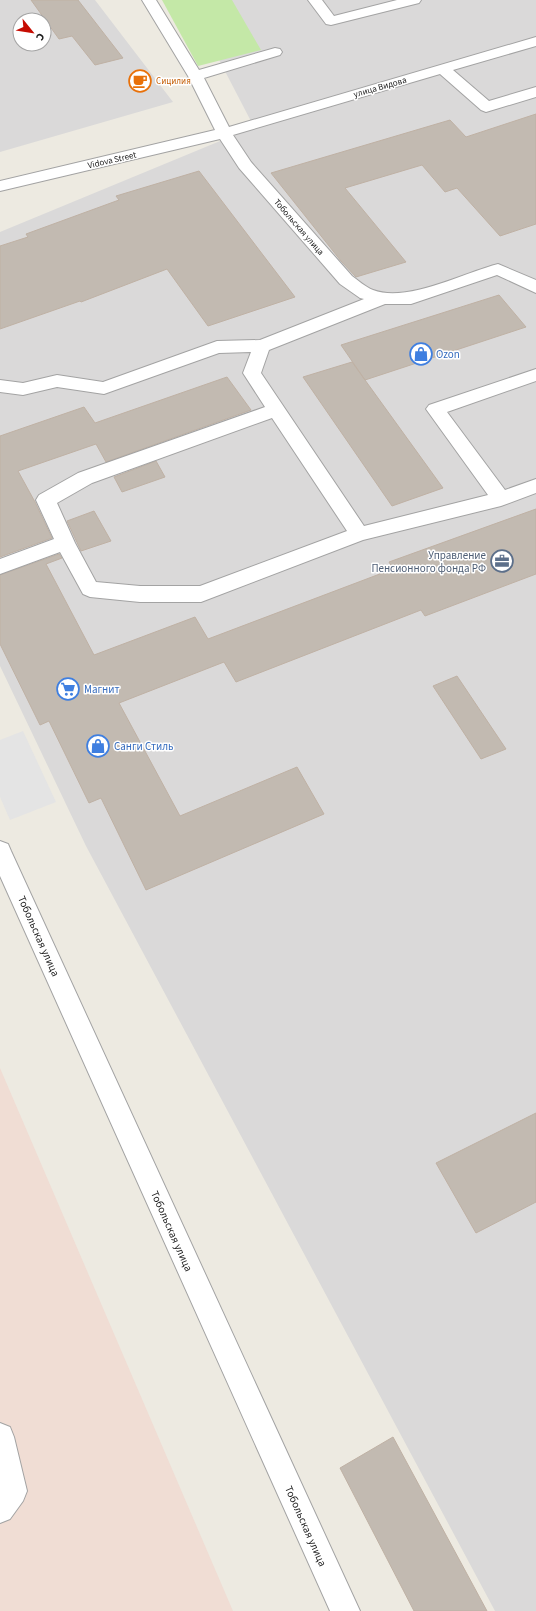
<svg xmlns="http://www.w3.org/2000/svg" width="536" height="1611" viewBox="0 0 536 1611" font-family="'Source Sans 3',sans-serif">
	<rect width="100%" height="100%" fill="#edeae1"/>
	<path fill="#dad9d9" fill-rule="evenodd" d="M 0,0 L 95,0 L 173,102 L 0,152 ZM 20,20 L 44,20 L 44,44 L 20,44 Z
		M 188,0 L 536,0 L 536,1611 L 495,1611 L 86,846 L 0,666 L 0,232 L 254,127 Z"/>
	<path fill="#f0ddd4" d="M 0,1068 L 233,1611 L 0,1611 Z"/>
	<path fill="#c4e8a7" d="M 162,0 L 232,0 L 261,50 L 198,66 Z"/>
	<path fill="#e4e4e4" d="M 23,731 L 56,802 L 10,820 L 0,797 L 0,740 Z"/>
	<path fill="#c2bab1" stroke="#bfb1a4" d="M 31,0 L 78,0 L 123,58 L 95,65 L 72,36 L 59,39 Z
		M 536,114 L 536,224 L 500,236 L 457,188 L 445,192 L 422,165 L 345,188 L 406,262 L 356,277 L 341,261 L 271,173 L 450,120 L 466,137 Z
		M 199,171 L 295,297 L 208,326 L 167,269 L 81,302 L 80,301 L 0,329 L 0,246 L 28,237 L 26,234 L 119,200 L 116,196 Z
		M 499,295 L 526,327 L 365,380 L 341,345 Z
		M 352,362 L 443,488 L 392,506 L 303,377 Z
		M 227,377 L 251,410 L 106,462 L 96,444 L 18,471 L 35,502 L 52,538 L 0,557 L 0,436 L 84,407 L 95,423 Z
		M 156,461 L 165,477 L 122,492 L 114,477 Z
		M 536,509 L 536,574 L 425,616 L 421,610 L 236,682 L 224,662 L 119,703 L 180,816 L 297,767 L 324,814 L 146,890 L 101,798 L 89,803 L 49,721 L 40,725 L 0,644 L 0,575 L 59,554 L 62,558 L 46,564 L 94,655 L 195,617 L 208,639 L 393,569 L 389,562 Z
		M 94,511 L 111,541 L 81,551 L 67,521 Z
		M 457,676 L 506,749 L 481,759 L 433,686 Z
		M 536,1113 L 536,1202 L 476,1233 L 436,1163 Z
		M 393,1437 L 487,1611 L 414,1611 L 340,1468 Z"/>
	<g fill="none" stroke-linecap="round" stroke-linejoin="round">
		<g stroke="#a3a3a3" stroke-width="2">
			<path id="minor" d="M 142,0 L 156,0 L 199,70 L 275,48 L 280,49 L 282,52 L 280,55 L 204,78 L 229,127 L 536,37 L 536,46 L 453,70 L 489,101 L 536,87 L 536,97 L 486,112 L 481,110 L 440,74 L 233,135 L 251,162 L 352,276 C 358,280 365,287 373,290 C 407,303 463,273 498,264 L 536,280 L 536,293 L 497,275 L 411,304 L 385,304 L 269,350 L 261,373 L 364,526 L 488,495 L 426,409 L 429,405 L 536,369 L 536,381 L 447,412 L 505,490 L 536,479 L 536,493 L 501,506 L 363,540 L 201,602 L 140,602 L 90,597 L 83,594 L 60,552 L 0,574 L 0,559 L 54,539 L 36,500 L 39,495 L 78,473 L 265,407 L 243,373 L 251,352 L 219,353 L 104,394 L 57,387 L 23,395 L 0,392 L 0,380 L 23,383 L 57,375 L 103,382 L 217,341 L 260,340 L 364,299 L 360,298 L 340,284 L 239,168 L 220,139 L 0,191 L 0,181 L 215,130 L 188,76 ZM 272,418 L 347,531 L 200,586 L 140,586 L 96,582 L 75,543 L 57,503 L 92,483 Z
				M 308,0 L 322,0 L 334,16 L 397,0 L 421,0 L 419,3 L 331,25 L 326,24 Z
				M 0,841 L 8,844 L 11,851 L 360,1611 L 330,1611 L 0,876 Z
				M 0,1423 L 10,1427 L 14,1437 L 27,1491 L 23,1501 L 10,1519 L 0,1523 Z"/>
		</g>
		<use href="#minor" fill="#fff" fill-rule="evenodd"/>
	</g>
	<defs>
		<g id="cafe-ring" transform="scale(1.15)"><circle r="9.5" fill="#fff" stroke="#e8710a" stroke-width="1.5"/><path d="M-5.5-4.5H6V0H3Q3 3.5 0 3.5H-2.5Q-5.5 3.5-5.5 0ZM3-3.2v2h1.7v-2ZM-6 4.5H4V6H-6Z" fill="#e8710a"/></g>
		<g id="shop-ring" transform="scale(1.15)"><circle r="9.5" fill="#fff" stroke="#3f7fe0" stroke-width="1.5"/><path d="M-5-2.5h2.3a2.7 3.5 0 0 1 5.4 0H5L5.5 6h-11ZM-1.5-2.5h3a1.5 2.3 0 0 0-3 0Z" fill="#3f7fe0"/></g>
		<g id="office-ring" transform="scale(1.15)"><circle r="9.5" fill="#fff" stroke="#5c6f8a" stroke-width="1.5"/><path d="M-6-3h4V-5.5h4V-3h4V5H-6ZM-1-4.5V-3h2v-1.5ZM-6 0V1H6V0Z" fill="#5c6f8a"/></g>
		<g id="supermarket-ring" transform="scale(1.15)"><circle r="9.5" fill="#fff" stroke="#3f7fe0" stroke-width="1.5"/><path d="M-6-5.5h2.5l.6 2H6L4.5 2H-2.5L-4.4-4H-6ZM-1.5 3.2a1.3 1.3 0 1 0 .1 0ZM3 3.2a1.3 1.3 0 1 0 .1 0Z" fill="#3f7fe0"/></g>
	</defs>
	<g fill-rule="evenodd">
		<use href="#cafe-ring" x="140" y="81"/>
		<use href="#shop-ring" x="421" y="354"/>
		<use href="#office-ring" x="502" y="561"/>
		<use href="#supermarket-ring" x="68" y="689"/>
		<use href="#shop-ring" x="98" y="746"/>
	</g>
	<g text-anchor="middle" stroke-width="3" stroke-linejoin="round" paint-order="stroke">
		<g font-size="9" fill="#c56008" stroke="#fff" text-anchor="start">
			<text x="156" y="84">Сицилия</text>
		</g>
		<g font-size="9" fill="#1c1c1c" stroke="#fff">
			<text transform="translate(380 87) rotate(-16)" y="3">улица Видова</text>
			<text transform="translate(112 160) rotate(-13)" y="3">Vidova Street</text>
			<text transform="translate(299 227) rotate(49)" y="3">Тобольская улица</text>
		</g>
		<g font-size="11" fill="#366cbe" stroke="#fff" text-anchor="start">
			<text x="436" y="358">Ozon</text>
			<text x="84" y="693">Магнит</text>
			<text x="114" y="750">Санги Стиль</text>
		</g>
		<g font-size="11" fill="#4e5e75" stroke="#fff" text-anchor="end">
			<text x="486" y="559">Управление<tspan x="486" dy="13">Пенсионного фонда РФ</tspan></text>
		</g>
		<g font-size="11" fill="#1c1c1c" stroke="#fff">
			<text transform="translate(39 936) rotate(66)" y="4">Тобольская улица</text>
			<text transform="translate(172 1231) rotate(66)" y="4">Тобольская улица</text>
			<text transform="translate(306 1526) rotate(66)" y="4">Тобольская улица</text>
		</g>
	</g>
	<g transform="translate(32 32) rotate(120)"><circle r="19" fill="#ffffff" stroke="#a4a4a4"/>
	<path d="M0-3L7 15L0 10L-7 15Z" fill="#c60c02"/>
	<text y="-6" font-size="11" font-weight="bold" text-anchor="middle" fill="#1c1c1c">С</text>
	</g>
</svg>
